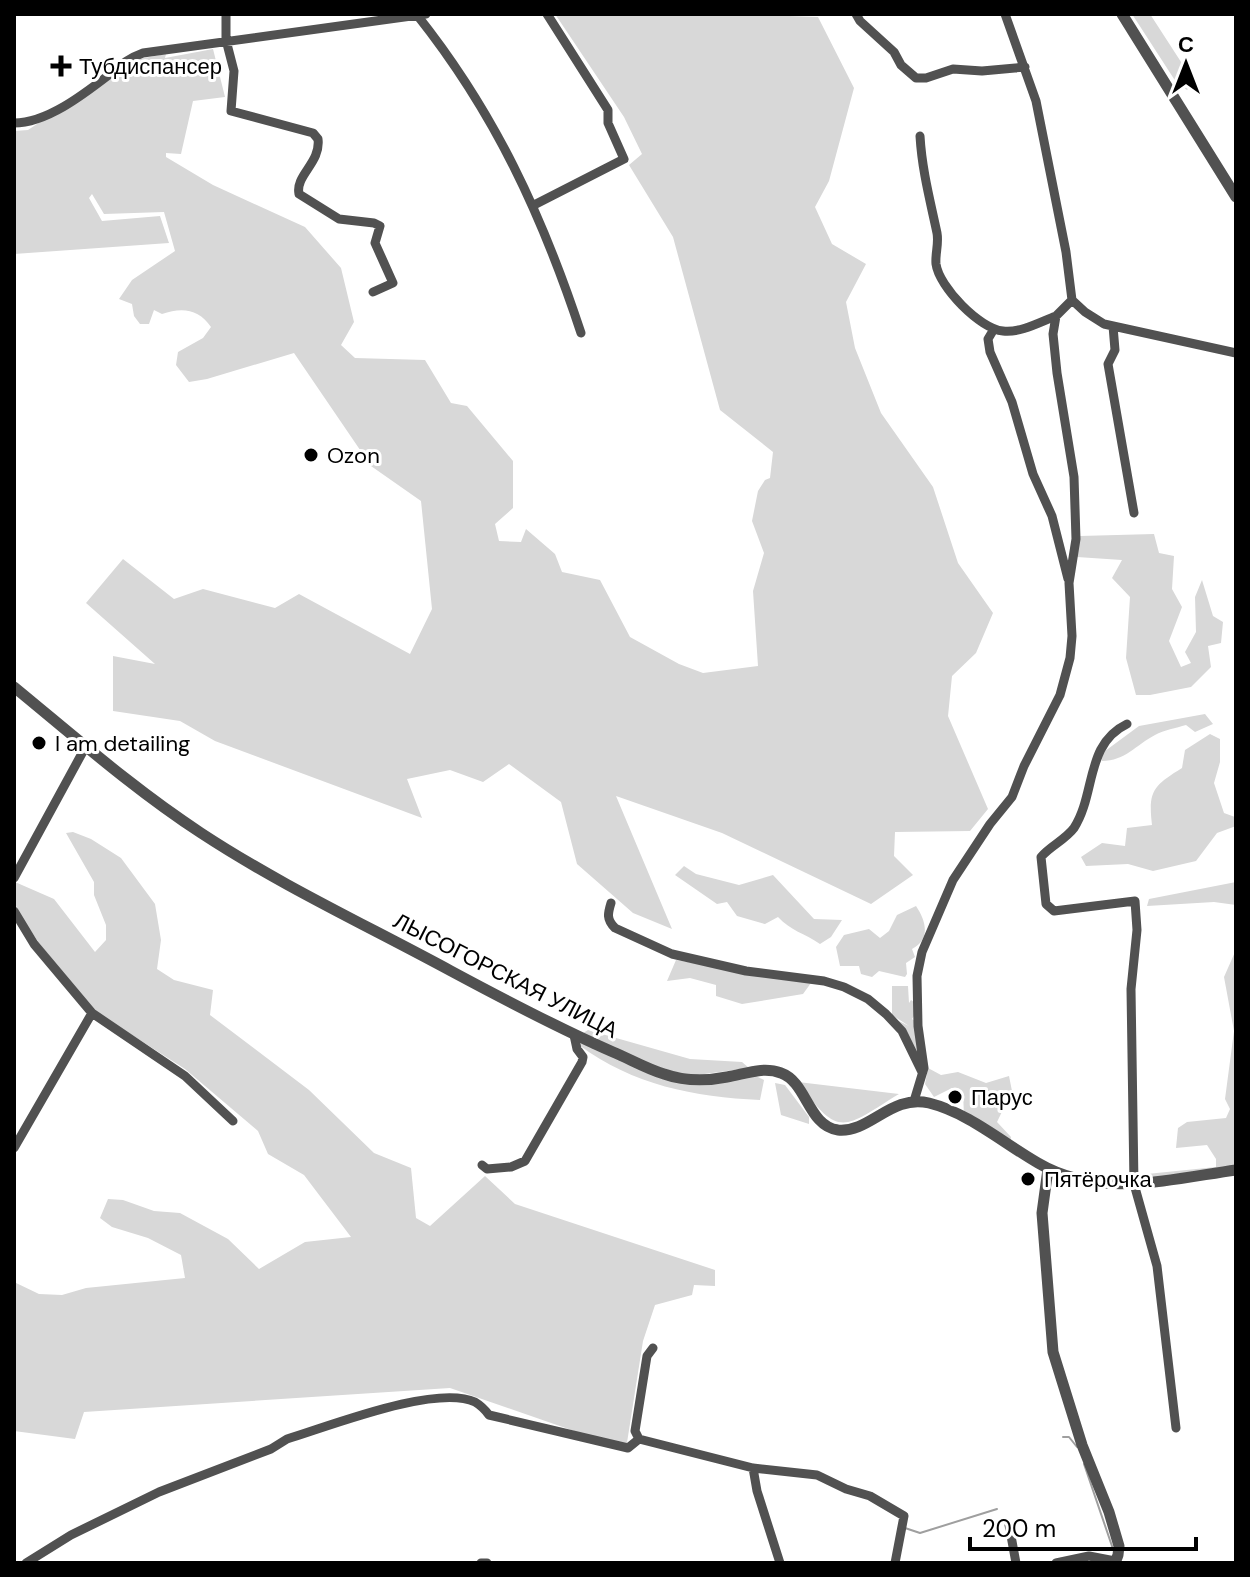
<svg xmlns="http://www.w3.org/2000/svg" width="1250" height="1577" viewBox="0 0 1250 1577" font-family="'DM Sans',sans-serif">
	<rect width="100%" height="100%" fill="#fff"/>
	<path fill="#d8d8d8" d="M 555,14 L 736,14 L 818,17 L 854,88 L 829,181 L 815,207 L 832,244 L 866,264 L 846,302 L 855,348 L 881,413 L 933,487 L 958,563 L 993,613 L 976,653 L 952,676 L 948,716 L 988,809 L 970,831 L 895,832 L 894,856 L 913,875 L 871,904 L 722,833 L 616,796 L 672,929 L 633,913 L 577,864 L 561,802 L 509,764 L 483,782 L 450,770 L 407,779 L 422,818 L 215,741 L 180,721 L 113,711 L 113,656 L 155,664 L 86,603 L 123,559 L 174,599 L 203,589 L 275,608 L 299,594 L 410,654 L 432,609 L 421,501 L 371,466 L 294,353 L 207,379 L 189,382 L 176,365 L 178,352 L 203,338 L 211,327 C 199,309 182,307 162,314 L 154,310 L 149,324 L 140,324 L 134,316 L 132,304 L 119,299 L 132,280 L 175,251 L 164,212 L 104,214 L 92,194 L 89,198 L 102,221 L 160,216 L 169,243 L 14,254 L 14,131 L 28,130 L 133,60 L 166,54 L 165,58 L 213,49 L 225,97 L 193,101 L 181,154 L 166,153 L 166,157 L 213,185 L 305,227 L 341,268 L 354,322 L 341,345 L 355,358 L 425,360 L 451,403 L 467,406 L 513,461 L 513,508 L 495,524 L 499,541 L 521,542 L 526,529 L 555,554 L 562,572 L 600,580 L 630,637 L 679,664 L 703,673 L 758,666 L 753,591 L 764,553 L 752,521 L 758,491 L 765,480 L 770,478 L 773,452 L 720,410 L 673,237 L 629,165 L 642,154 L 624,117 Z
		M 1132,14 L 1150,14 L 1194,82 L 1187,90 L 1176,82 Z
		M 1154,534 L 1159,553 L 1174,556 L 1172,589 L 1182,607 L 1169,641 L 1181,667 L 1191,663 L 1185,652 L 1196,632 L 1195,597 L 1202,580 L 1213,616 L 1223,622 L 1221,643 L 1208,646 L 1211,667 L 1191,687 L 1150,695 L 1136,695 L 1126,658 L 1130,597 L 1112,578 L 1122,560 L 1077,557 L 1080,536 Z
		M 1205,714 L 1213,724 L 1195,732 L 1186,725 C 1176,728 1164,730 1155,735 C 1136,745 1125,761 1102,761 L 1101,754 L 1139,726 Z
		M 1210,734 L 1220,739 L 1220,762 L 1214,783 L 1224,813 L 1235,817 L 1236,826 L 1217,833 L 1196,861 L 1153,871 L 1128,864 L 1086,866 L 1081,857 L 1102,843 L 1125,846 L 1127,828 L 1152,825 C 1148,791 1153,786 1182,768 L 1185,750 Z
		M 73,832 L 91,839 L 121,858 L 155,904 L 161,940 L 157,969 L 174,980 L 213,990 L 210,1015 L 309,1090 L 374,1153 L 411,1168 L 416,1218 L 430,1226 L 485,1176 L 515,1204 L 715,1270 L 715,1286 L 694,1285 L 692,1295 L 655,1305 L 643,1341 L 626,1449 L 450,1388 L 84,1412 L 75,1439 L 14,1431 L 14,1282 L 39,1294 L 62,1295 L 86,1288 L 185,1278 L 181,1255 L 148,1238 L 112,1227 L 100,1218 L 108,1199 L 123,1200 L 154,1211 L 180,1213 L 228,1239 L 259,1269 L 305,1242 L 351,1237 L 304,1175 L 268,1154 L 258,1131 L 185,1069 L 93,1010 L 39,943 L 19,913 L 14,901 L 15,882 L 54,899 L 95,952 L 106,940 L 106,925 L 94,895 L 94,882 L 66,833 Z
		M 684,866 L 696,874 L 739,885 L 773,875 L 814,919 L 842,920 L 831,937 L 820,944 C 804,933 791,931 778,917 L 765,924 L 737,916 L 727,902 L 717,904 L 675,875 Z
		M 1236,882 L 1236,905 L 1214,902 L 1147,906 L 1149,899 Z
		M 916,906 C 926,921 931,939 912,949 L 915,957 L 906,963 L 907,974 L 905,977 L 879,971 L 872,977 L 861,974 L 859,966 L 840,966 L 836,947 L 844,935 L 869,929 L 880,938 L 889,931 L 897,915 Z
		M 1236,941 L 1236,1165 L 1140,1180 L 1137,1175 L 1216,1167 L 1216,1159 L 1207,1145 L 1176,1148 L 1178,1128 L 1187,1122 L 1226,1118 L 1230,1109 L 1225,1099 L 1234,1031 L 1224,977 L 1235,952 Z
		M 676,960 L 811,983 L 803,994 L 742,1004 L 716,996 L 716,985 L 690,978 L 667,981 Z
		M 892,986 L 908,986 L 909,1003 L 911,1000 L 914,1002 L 915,1014 L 912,1019 L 916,1022 L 922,1068 L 899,1021 L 909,1026 L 892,1015 Z
		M 588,1030 L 690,1059 L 742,1062 L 749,1068 L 697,1075 L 667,1071 L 580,1035 Z
		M 583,1042 L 679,1082 L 756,1076 L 764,1080 L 760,1100 C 694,1097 633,1085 579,1045 Z
		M 928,1068 L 941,1075 L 958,1072 L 986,1083 L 1009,1076 L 1012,1091 L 997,1122 L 1011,1137 L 1010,1142 L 964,1116 L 963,1092 L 952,1088 L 934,1097 L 925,1084 Z
		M 798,1082 L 899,1094 C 843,1128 840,1140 798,1082 Z
		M 775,1083 L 785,1085 L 809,1117 L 809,1124 L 781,1115 Z"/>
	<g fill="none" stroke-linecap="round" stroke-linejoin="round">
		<path stroke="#9f9f9f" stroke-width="2" d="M 1063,1437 L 1069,1437 L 1077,1447
			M 1084,1464 L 1113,1549
			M 905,1528 L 920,1533 L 997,1509"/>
		<path stroke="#515151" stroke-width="9" d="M 226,14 L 226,40 L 234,71 L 231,111 L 313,133 L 318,139 C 321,163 295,175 299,194 L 339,219 L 374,223 L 380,226 L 375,243 L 393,283 L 373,292
			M 856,14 L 860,21 L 894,52 L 901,65 L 916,78 L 926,78 L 953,69 L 982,71 L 1025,67
			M 1005,14 L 1036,101 L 1066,252 L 1072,300 L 1085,312 L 1104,324 L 1236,353
			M 417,15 C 495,113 542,215 581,333
			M 14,123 C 47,123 84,94 110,74 C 121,65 129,58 143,53 L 426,14
			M 920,136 C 922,170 930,200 937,233 C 939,244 935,254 936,264 C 939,287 980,329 1003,331 C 1021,333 1040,322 1056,316
			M 534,205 L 624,159 L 608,123 L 608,110 L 547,14
			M 1113,326 L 1115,350 L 1108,364 L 1134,513
			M 994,329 L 988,339 L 990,352 L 1012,402 L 1033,474 L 1052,516 L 1068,579
			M 1127,724 C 1085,744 1096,794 1074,828 C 1065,840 1050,846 1041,857 L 1046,904 L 1054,911 L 1135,901 L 1137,930 L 1131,989 L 1134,1184 L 1157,1266 L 1176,1428
			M 14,878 L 86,746
			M 611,903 C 608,913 606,919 615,928 L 672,954 L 746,971 L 824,981 L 844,987 L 868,999 L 886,1014 L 902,1031 L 922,1072
			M 14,911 L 34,944 L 92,1013 L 185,1076 L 233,1121
			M 914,1101 L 924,1068 L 918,1026 L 917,976 L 922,952 L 953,880 L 990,824 L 1012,797 L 1024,766 L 1060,695 L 1070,658 L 1072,636 L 1069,583 L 1076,539 L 1074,477 L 1057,373 L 1053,334 L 1056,316 L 1072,300
			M 14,1148 L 92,1013
			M 482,1165 L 487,1169 L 511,1167 L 525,1161 L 582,1062 L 583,1057 L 577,1049 L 574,1035
			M 653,1348 L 647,1356 L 635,1431 L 639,1439 L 753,1468 L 817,1475 L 846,1489 L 870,1496 L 904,1516 L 895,1563
			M 753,1468 L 757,1491 L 780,1563
			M 1009,1525 L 1016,1563
			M 26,1563 L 71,1535 L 159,1492 L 271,1449 L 287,1439 C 330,1426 436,1384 475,1402 C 480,1405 486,1411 489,1415 L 628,1448 L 639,1439
			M 481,1563 L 487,1563
			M 1056,1563 L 1089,1556 L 1115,1561"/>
		<path stroke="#515151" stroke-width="11" d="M 1122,14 L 1236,197
			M 14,687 C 75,737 135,790 201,833 C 280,885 368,926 451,971 C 505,1000 558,1028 613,1052 C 630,1059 647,1069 664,1074 C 684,1081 707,1081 727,1077 C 745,1074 763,1066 781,1073 C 807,1082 808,1126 838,1130 C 870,1133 891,1094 929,1103 C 969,1113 1003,1143 1038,1163 C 1099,1199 1171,1179 1236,1170
			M 1048,1169 L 1042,1213 L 1053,1352 L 1082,1445 L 1109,1512 L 1119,1546 L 1118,1555 L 1115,1563"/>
	</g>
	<g fill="#000" stroke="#fff" stroke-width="3">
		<path d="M57 54h8v8h8v8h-8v8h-8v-8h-8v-8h8z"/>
		<circle cx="311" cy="455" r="8"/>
		<circle cx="39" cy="743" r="8"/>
		<circle cx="955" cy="1097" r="8"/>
		<circle cx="1028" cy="1179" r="8"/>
	</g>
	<g text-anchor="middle" stroke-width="6" stroke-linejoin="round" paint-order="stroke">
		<g font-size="22" fill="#000" stroke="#fff" text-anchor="start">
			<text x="79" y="74">Тубдиспансер</text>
			<text x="327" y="463">Ozon</text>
			<text x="55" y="751">I am detailing</text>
			<text x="971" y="1105">Парус</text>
			<text x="1044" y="1187">Пятёрочка</text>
		</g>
		<g font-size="22" fill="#000" stroke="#fff">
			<text transform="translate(506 975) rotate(27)" y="8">ЛЫСОГОРСКАЯ УЛИЦА</text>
		</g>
	</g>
	<rect width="1250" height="1577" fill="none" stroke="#000000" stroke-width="32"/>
	<g transform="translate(1186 64)" stroke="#ffffff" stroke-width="6" paint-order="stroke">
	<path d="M0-6L14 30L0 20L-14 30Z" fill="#000000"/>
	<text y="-12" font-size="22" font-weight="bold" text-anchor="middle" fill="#000000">С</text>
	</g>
	<path d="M970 1537v12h226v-12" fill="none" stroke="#000000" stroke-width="4"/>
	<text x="982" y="1537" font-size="24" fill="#000000" stroke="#ffffff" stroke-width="6" paint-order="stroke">200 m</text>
</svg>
